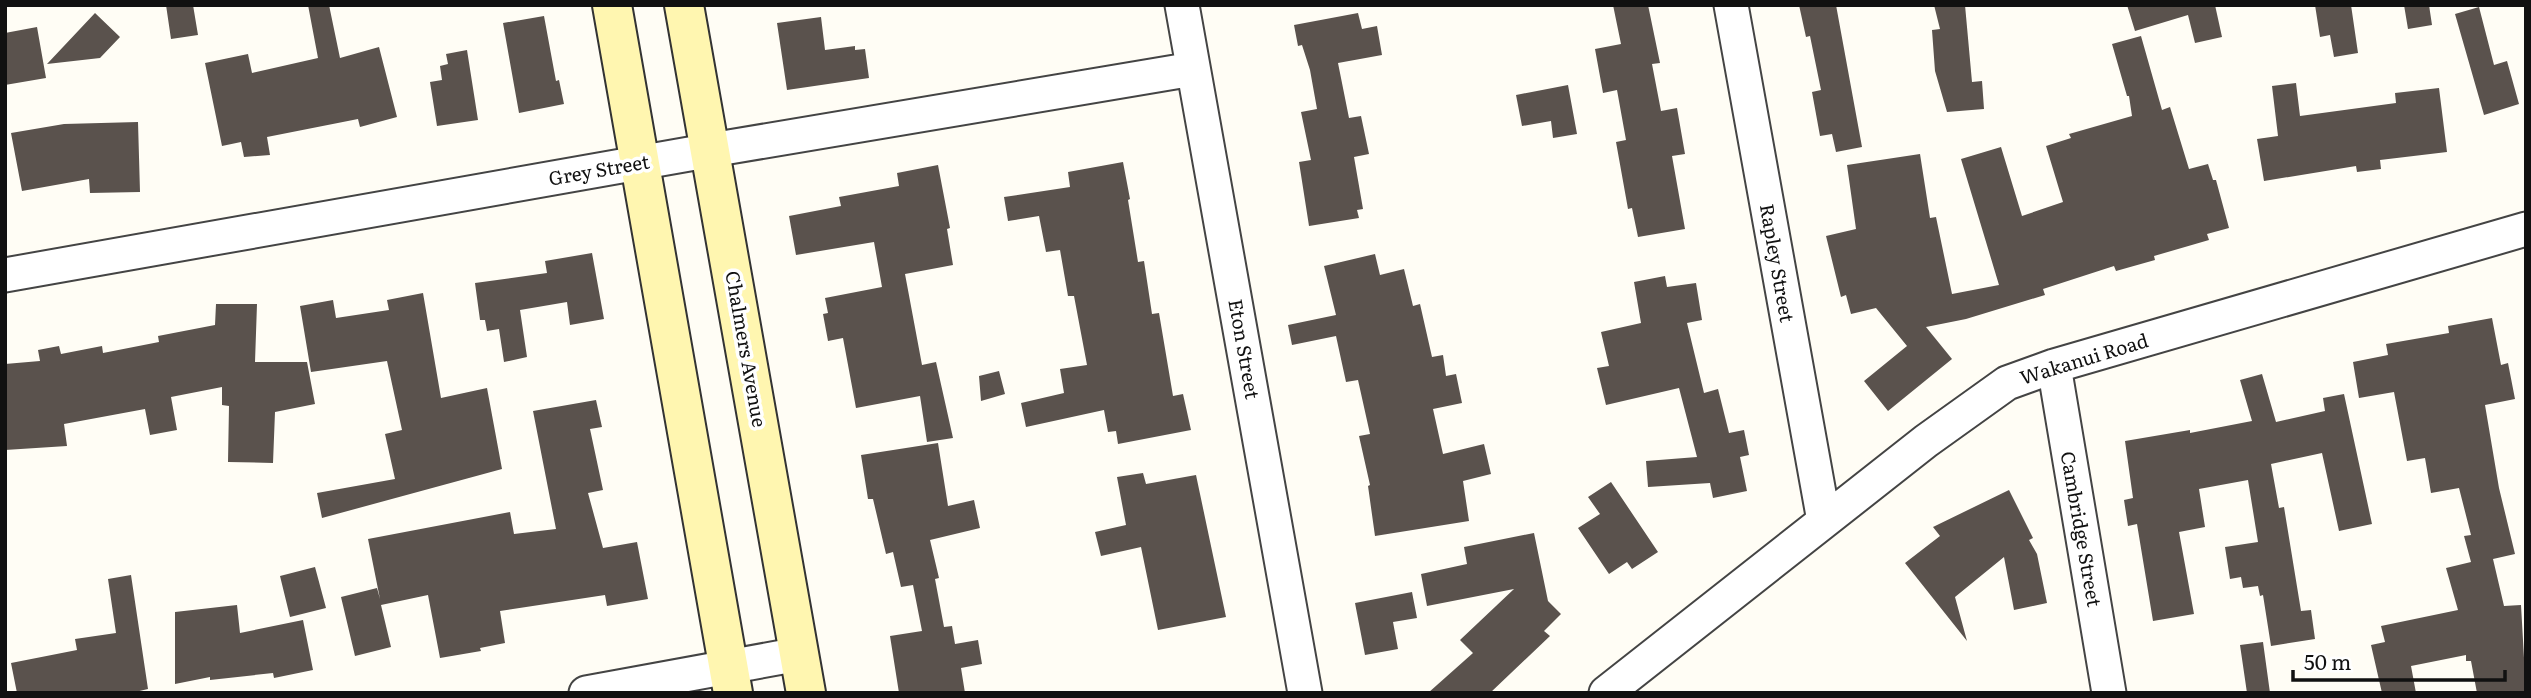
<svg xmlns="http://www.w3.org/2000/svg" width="2531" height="698" viewBox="0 0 2531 698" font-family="Literata,serif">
	<rect width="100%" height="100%" fill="#fffdf5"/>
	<path fill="#5a524d" d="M 166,5 L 193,5 L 198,35 L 171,39 Z
		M 308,5 L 329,5 L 340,58 L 379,47 L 397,117 L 360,127 L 358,119 L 267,137 L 270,155 L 244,157 L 241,142 L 222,146 L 205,63 L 248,54 L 252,73 L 318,58 Z
		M 1613,5 L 1648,5 L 1660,63 L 1652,64 L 1661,111 L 1677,108 L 1685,154 L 1672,156 L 1685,229 L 1638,237 L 1632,208 L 1628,209 L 1616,142 L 1626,140 L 1617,90 L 1603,93 L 1595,49 L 1621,44 Z
		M 1799,5 L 1836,5 L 1862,147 L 1836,152 L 1832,134 L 1820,136 L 1812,92 L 1821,90 L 1810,36 L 1806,37 Z
		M 1934,5 L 1965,5 L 1972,82 L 1982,81 L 1984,109 L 1947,112 L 1935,71 L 1932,30 L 1940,29 Z
		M 2127,5 L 2215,5 L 2222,37 L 2195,43 L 2188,15 L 2135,31 Z
		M 2315,5 L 2351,5 L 2358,53 L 2334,57 L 2330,35 L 2320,37 Z
		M 2404,5 L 2429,5 L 2432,25 L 2408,29 Z
		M 2479,7 L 2494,65 L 2507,61 L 2519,104 L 2484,115 L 2455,14 Z
		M 95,13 L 120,37 L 100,58 L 47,64 Z
		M 1358,13 L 1362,29 L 1377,26 L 1382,55 L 1338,63 L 1349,118 L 1361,116 L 1369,154 L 1354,157 L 1363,209 L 1357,210 L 1359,218 L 1309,226 L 1299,162 L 1311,160 L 1301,112 L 1317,109 L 1310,70 L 1302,45 L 1298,46 L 1294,25 Z
		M 544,16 L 556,81 L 559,80 L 564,104 L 519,113 L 503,23 Z
		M 821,17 L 825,50 L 855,46 L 855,50 L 865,49 L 869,78 L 787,90 L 777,23 Z
		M 37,27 L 46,78 L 5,85 L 5,33 Z
		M 2141,36 L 2162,110 L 2170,107 L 2189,169 L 2208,164 L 2213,180 L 2216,180 L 2229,228 L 2207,234 L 2209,240 L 2154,256 L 2155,260 L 2116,271 L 2114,266 L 2043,289 L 2045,295 L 1966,319 L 1926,327 L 1952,359 L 1888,411 L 1864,381 L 1907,346 L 1876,308 L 1851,314 L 1846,295 L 1841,297 L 1826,236 L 1856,229 L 1847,165 L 1920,154 L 1930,218 L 1936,217 L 1952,294 L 1999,285 L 1961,159 L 2001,147 L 2022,216 L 2063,202 L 2046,146 L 2071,138 L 2069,134 L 2132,116 L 2129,96 L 2127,96 L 2112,44 Z
		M 467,50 L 478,120 L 437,126 L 430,82 L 442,80 L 440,66 L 448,64 L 446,54 Z
		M 2296,83 L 2300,116 L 2396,103 L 2395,93 L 2439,88 L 2447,152 L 2380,160 L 2381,169 L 2357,172 L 2356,166 L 2264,181 L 2257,139 L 2278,136 L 2272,86 Z
		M 1568,85 L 1577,134 L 1553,138 L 1551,121 L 1522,126 L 1516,95 Z
		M 138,122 L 140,192 L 90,193 L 89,179 L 22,191 L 11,133 L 64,124 Z
		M 1123,162 L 1130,199 L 1128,200 L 1138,262 L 1144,261 L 1152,314 L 1159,313 L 1173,396 L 1183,394 L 1191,430 L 1118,444 L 1116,431 L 1108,432 L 1104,410 L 1026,427 L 1021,403 L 1064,393 L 1060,369 L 1087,365 L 1074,296 L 1068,296 L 1060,250 L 1046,252 L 1039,216 L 1008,221 L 1004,197 L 1070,187 L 1068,172 Z
		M 938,165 L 950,228 L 947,229 L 953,265 L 905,274 L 922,365 L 936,362 L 953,438 L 927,442 L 920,396 L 856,408 L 843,338 L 828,341 L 823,314 L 828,313 L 825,298 L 882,287 L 874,242 L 796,255 L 789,216 L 841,206 L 839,197 L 899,186 L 897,173 Z
		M 592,253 L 604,319 L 570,325 L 567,302 L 520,310 L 527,357 L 504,362 L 499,329 L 487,331 L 485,320 L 480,320 L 475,283 L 547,273 L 545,261 Z
		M 1375,254 L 1380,275 L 1404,269 L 1413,306 L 1420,304 L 1432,357 L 1443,355 L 1446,376 L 1456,374 L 1462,403 L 1433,409 L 1443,454 L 1484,444 L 1491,474 L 1463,481 L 1469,521 L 1375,536 L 1368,486 L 1370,485 L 1359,436 L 1370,434 L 1358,380 L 1346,382 L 1336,336 L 1292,345 L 1288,325 L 1336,315 L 1324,266 Z
		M 1665,276 L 1667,287 L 1696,283 L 1702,320 L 1687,323 L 1704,393 L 1718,389 L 1729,433 L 1744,430 L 1749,455 L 1740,457 L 1747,491 L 1713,498 L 1710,483 L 1648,487 L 1646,461 L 1697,457 L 1679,388 L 1606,405 L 1597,368 L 1609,366 L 1601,332 L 1641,323 L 1634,282 Z
		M 423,293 L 441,398 L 487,388 L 502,469 L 322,518 L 317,493 L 395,479 L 385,434 L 402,430 L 387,361 L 311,372 L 300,306 L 333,300 L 336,318 L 389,310 L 387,300 Z
		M 216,304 L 257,304 L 255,362 L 307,362 L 315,404 L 275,412 L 273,463 L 228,462 L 229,406 L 222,405 L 222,387 L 171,397 L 177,430 L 150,435 L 145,409 L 64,424 L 67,446 L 5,450 L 5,364 L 40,361 L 38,350 L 59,346 L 61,354 L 102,346 L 103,353 L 159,342 L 158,336 L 215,325 Z
		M 2492,318 L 2501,365 L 2508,363 L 2515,399 L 2485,405 L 2499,488 L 2515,554 L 2493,559 L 2504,606 L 2521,605 L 2526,693 L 2477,693 L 2471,661 L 2466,661 L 2466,655 L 2411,666 L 2416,693 L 2382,693 L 2371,645 L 2385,642 L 2381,626 L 2458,610 L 2446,568 L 2471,562 L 2464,536 L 2471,535 L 2459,488 L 2431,493 L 2425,458 L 2407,461 L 2394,392 L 2359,398 L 2353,362 L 2388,355 L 2386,344 L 2449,333 L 2448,326 Z
		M 999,371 L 1005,394 L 981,401 L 979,376 Z
		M 2262,374 L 2276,422 L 2325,411 L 2323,398 L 2344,394 L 2372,524 L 2339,531 L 2322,453 L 2271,464 L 2279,508 L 2284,507 L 2301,611 L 2311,610 L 2315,639 L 2271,646 L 2263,595 L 2260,596 L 2258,586 L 2243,588 L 2241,577 L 2230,579 L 2225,547 L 2258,542 L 2248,480 L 2199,489 L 2205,527 L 2179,532 L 2194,614 L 2153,621 L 2137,524 L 2128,526 L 2124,500 L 2133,498 L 2125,441 L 2190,430 L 2190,433 L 2252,421 L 2240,380 Z
		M 596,400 L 602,427 L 590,429 L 603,490 L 588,493 L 603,548 L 637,542 L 648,599 L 607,606 L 605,595 L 500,611 L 505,643 L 480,648 L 481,651 L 440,658 L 428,595 L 381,605 L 391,647 L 355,656 L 341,597 L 377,588 L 380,599 L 368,539 L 510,512 L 514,534 L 556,529 L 533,411 Z
		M 938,443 L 948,506 L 974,500 L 980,528 L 930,540 L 939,578 L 935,579 L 944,627 L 952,626 L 955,644 L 978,640 L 982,664 L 961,668 L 965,693 L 899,693 L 890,636 L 922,631 L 913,585 L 901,587 L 893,552 L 886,554 L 873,499 L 868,499 L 861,455 Z
		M 1143,473 L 1146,484 L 1196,475 L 1226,617 L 1158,630 L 1141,547 L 1101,556 L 1095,532 L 1126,525 L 1117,477 Z
		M 1611,482 L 1658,552 L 1632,569 L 1627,562 L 1609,574 L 1578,528 L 1600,514 L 1588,497 Z
		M 2009,490 L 2033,538 L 2029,540 L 2037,554 L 2047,603 L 2014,610 L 2004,557 L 1955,597 L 1967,641 L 1905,563 L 1940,536 L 1933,527 Z
		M 1534,533 L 1548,601 L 1561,614 L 1544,631 L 1550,636 L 1490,693 L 1428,693 L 1473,653 L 1460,640 L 1514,589 L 1427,606 L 1421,574 L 1467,564 L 1464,547 Z
		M 315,567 L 326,608 L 290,617 L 280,576 Z
		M 131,575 L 148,689 L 131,693 L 17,693 L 11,663 L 77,650 L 75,639 L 116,633 L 108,579 Z
		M 1412,592 L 1417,618 L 1393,622 L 1398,649 L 1365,655 L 1355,603 Z
		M 237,605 L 240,633 L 303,620 L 313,670 L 274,678 L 273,673 L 210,680 L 210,677 L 175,684 L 175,612 Z
		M 2263,642 L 2270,693 L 2247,693 L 2240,645 Z"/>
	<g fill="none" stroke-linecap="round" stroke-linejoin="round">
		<g stroke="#444" stroke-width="37">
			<path id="street" d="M 1182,5 L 1305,693
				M 1731,5 L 1824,521
				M 5,275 L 729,147 L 1193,69
				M 2054,366 L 2109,693
				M 586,693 L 799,654
				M 1606,693 L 1926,441 L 2007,383 L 2054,366 L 2526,229"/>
		</g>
		<g stroke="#333" stroke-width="42">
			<path id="secondary" d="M 612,5 L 733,693
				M 684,5 L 806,693"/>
		</g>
		<use href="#street" stroke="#fff" stroke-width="33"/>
		<use href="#secondary" stroke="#fff6b0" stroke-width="38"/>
	</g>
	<g text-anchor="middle" stroke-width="7" stroke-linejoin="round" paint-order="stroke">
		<g font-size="19" fill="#111" stroke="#fff">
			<text transform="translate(599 170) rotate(-10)" y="7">Grey Street</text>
			<text transform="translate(1777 263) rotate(80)" y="7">Rapley Street</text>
			<text transform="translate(746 349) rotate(80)" y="7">Chalmers Avenue</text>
			<text transform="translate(1244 349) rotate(80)" y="7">Eton Street</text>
			<text transform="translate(2084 359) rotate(-17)" y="7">Wakanui Road</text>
			<text transform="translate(2081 529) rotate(80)" y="7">Cambridge Street</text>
		</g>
	</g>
	<rect width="2531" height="698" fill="none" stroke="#111111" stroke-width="14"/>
	<path d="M2293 670v10h212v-10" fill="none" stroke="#111111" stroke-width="3.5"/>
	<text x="2304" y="670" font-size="21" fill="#111111" stroke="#ffffff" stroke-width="5" paint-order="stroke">50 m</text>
</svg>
